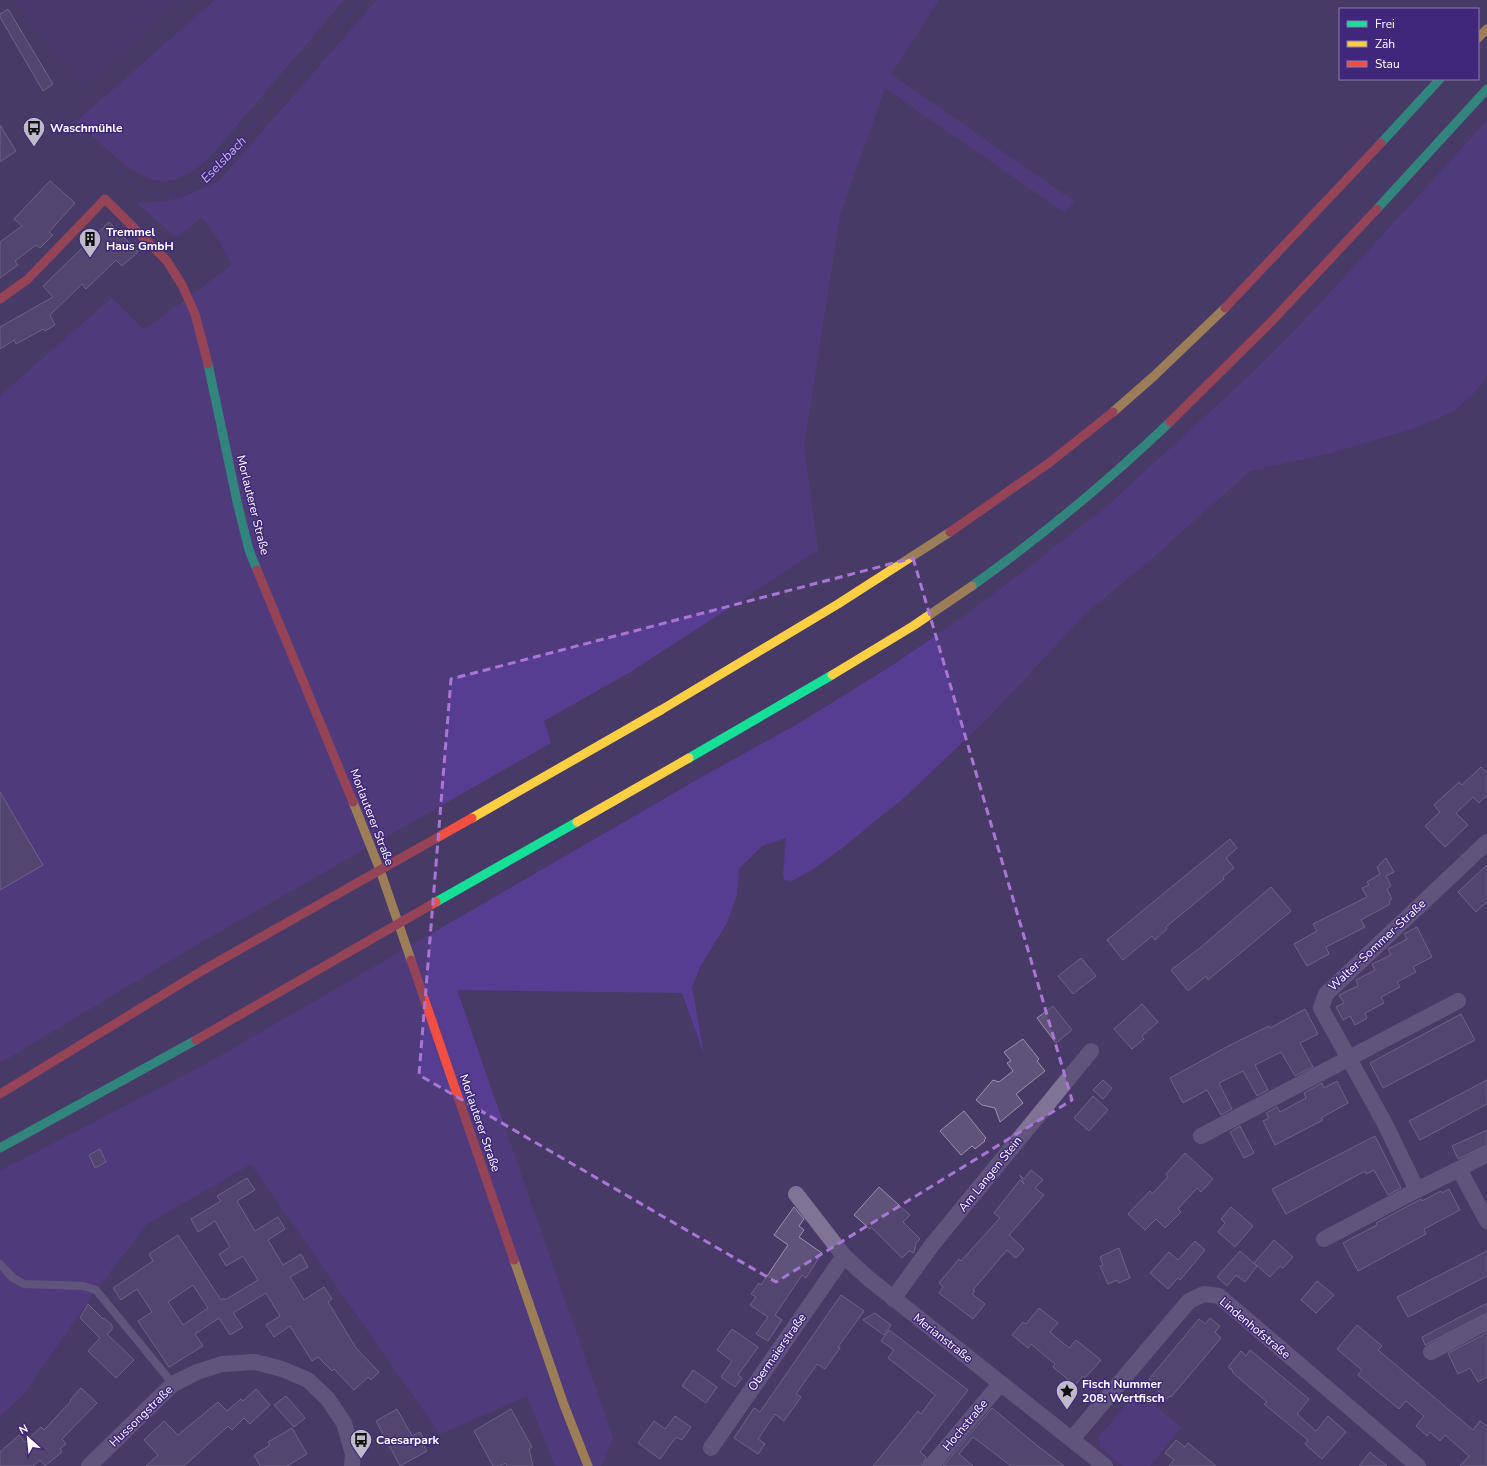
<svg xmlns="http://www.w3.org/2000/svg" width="1487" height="1466" viewBox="0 0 1487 1466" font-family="'Nunito Sans',sans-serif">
	<rect width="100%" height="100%" fill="#483a67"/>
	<path fill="#573d92" d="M 215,0 L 344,0 L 209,158 C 196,169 181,181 163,181 C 135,182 97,139 77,121 Z
		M 377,0 L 939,0 L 891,74 L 1075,202 L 1064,212 L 885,88 L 840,215 L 804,446 L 818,550 L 632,671 L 544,721 L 551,743 L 193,947 L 0,1063 L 0,396 L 112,298 L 144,330 L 232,265 L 219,241 L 202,217 L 176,237 L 137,203 L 168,201 L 186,196 L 219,181 Z
		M 1487,121 L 1487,375 L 1484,381 L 1471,396 L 1452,412 L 1415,428 L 1331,453 L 1250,471 L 1149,561 L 1086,613 L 987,719 L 906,796 L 841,849 L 812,870 L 790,882 L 784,879 L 783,874 L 786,838 L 762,846 L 739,869 L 737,895 L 727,923 L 700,967 L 692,987 L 704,1054 L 682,993 L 457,990 L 613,1438 L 601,1466 L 555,1466 L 527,1396 L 440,1434 L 251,1164 L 147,1224 L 96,1290 L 23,1395 L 0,1416 L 0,1171 L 208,1063 L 700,778 L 801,722 L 896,663 L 977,607 L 1104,509 L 1248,377 L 1305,320 Z
		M 1138,1391 L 1181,1428 L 1150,1466 L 1123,1466 L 1100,1447 L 1099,1437 Z"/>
	<path fill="#473571" d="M 17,0 L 186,0 L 84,88 L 15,5 Z"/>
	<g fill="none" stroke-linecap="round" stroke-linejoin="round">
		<path stroke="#473571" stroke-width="4.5" d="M 23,80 L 104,160 L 142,191 L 164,196 L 190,191 L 210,177 L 232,152 L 361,0"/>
	</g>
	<path fill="#5e5378" stroke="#9a91ad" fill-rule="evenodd" d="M 8,9 L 53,84 L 43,91 L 0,17 L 0,14 Z
		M 0,125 L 16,151 L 0,162 Z
		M 50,181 L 75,203 L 49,232 L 53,235 L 40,248 L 36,245 L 15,261 L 18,265 L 0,278 L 0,242 L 22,226 L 14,219 Z
		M 109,222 L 138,252 L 122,266 L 116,260 L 86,289 L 82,284 L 50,315 L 55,325 L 45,331 L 43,329 L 16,344 L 14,340 L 0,349 L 0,327 L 53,297 L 43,286 Z
		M 1481,767 L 1487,773 L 1487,795 L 1479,803 L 1473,797 L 1456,813 L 1468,825 L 1445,847 L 1425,826 L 1440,812 L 1434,805 L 1459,782 L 1462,785 Z
		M 0,792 L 43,865 L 0,890 Z
		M 1230,839 L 1237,848 L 1226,858 L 1234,868 L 1223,877 L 1224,879 L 1166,927 L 1167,929 L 1155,940 L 1152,936 L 1123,960 L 1107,940 Z
		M 1386,858 L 1394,872 L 1386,876 L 1391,886 L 1387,889 L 1392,899 L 1389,901 L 1390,904 L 1361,920 L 1365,927 L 1326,947 L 1329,954 L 1307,966 L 1294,944 L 1317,931 L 1313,924 L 1367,897 L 1362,888 L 1369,885 L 1367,882 L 1380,874 L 1377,867 Z
		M 1487,865 L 1487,902 L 1476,912 L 1458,892 Z
		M 1271,887 L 1291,911 L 1208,980 L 1206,976 L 1188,991 L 1171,970 L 1200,948 Z
		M 1417,927 L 1432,957 L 1413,967 L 1416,972 L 1397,982 L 1400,987 L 1381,997 L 1384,1003 L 1365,1013 L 1367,1018 L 1355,1025 L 1350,1016 L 1343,1020 L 1336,1007 L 1344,1003 L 1339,995 L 1358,986 L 1356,980 L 1375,970 L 1372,964 L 1391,955 L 1388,949 L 1407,939 L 1404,934 Z
		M 1081,958 L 1096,976 L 1073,994 L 1058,976 Z
		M 1142,1004 L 1158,1022 L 1142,1036 L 1144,1039 L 1132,1049 L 1114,1029 Z
		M 1053,1006 L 1072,1030 L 1056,1043 L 1037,1018 Z
		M 1305,1009 L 1318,1034 L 1300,1043 L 1313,1067 L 1295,1076 L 1281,1052 L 1255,1065 L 1268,1090 L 1257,1096 L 1243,1071 L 1219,1083 L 1232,1109 L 1221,1115 L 1207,1090 L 1183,1103 L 1170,1078 L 1232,1044 L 1269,1026 L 1270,1028 Z
		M 1461,1014 L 1475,1040 L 1383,1088 L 1370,1063 Z
		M 1023,1039 L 1039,1059 L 1037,1061 L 1045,1071 L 1016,1094 L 1023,1103 L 1000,1122 L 995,1108 L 982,1105 L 976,1100 L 993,1080 L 999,1082 L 1013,1071 L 1007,1063 L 1011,1061 L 1004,1052 Z
		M 1103,1080 L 1112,1088 L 1103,1099 L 1093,1090 Z
		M 1487,1080 L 1487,1104 L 1420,1140 L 1409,1121 Z
		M 1337,1081 L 1348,1103 L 1321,1118 L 1323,1120 L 1275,1145 L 1263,1121 L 1269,1118 L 1266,1113 L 1277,1107 L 1280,1112 L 1306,1098 L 1304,1093 L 1322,1083 L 1324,1088 Z
		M 1093,1096 L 1108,1110 L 1089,1131 L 1074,1118 Z
		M 964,1111 L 986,1138 L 984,1140 L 985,1141 L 975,1149 L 972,1146 L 961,1155 L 940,1131 Z
		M 1240,1126 L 1254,1153 L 1244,1158 L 1230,1132 Z
		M 1487,1130 L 1487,1145 L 1458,1159 L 1452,1146 Z
		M 1375,1136 L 1401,1188 L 1388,1195 L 1374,1170 L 1366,1174 L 1365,1171 L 1286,1214 L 1272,1189 Z
		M 100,1149 L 106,1162 L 95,1168 L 89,1155 Z
		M 1185,1153 L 1213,1179 L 1201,1192 L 1197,1188 L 1178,1209 L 1181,1212 L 1165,1228 L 1156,1219 L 1145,1230 L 1128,1214 L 1150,1191 L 1152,1194 L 1168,1177 L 1166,1174 Z
		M 1031,1170 L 1043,1180 L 1035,1188 L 1044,1195 L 1009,1235 L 1024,1249 L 1016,1258 L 1007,1250 L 973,1290 L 975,1291 L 972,1294 L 985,1304 L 973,1319 L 939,1293 L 943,1287 L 939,1283 L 959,1259 L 961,1261 L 1000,1218 L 994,1213 L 1020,1180 L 1024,1184 L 1020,1175 L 1024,1179 Z
		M 247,1178 L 255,1190 L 237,1201 L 255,1231 L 278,1217 L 285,1229 L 268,1240 L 283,1265 L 301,1254 L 308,1267 L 290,1277 L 304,1300 L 324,1287 L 332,1299 L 328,1302 L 356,1348 L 379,1372 L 371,1380 L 368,1377 L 354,1390 L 334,1369 L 332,1371 L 318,1357 L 312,1361 L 290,1326 L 274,1337 L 266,1325 L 280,1316 L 266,1293 L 233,1313 L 243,1327 L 230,1335 L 219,1318 L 195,1334 L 203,1346 L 169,1367 L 138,1321 L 152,1312 L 137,1289 L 121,1300 L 113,1288 L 153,1261 L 149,1254 L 178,1235 L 221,1300 L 224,1298 L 225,1300 L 258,1280 L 243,1256 L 226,1266 L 219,1254 L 230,1247 L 215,1221 L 198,1232 L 191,1219 L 221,1201 L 217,1196 ZM 193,1285 L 208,1308 L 183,1325 L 168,1302 Z
		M 879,1187 L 910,1215 L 903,1222 L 920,1239 L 916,1243 L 914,1253 L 909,1251 L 902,1258 L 871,1227 L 870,1229 L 854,1215 Z
		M 1449,1189 L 1460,1210 L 1424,1229 L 1426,1234 L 1358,1271 L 1343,1243 L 1377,1225 L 1376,1223 L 1421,1199 L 1422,1201 L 1441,1191 L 1442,1193 Z
		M 794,1207 L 804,1219 L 799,1226 L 804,1230 L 799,1237 L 822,1253 L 806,1278 L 802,1275 L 775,1315 L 782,1320 L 768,1341 L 756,1334 L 768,1317 L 750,1305 L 756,1297 L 751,1294 L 759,1283 L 761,1285 L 788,1245 L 774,1235 Z
		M 1231,1207 L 1253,1226 L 1235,1247 L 1218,1232 L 1225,1223 L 1221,1219 Z
		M 1274,1240 L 1293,1257 L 1283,1268 L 1280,1266 L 1270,1277 L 1254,1263 Z
		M 1195,1241 L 1205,1250 L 1180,1280 L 1178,1278 L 1168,1289 L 1150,1273 L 1169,1252 L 1178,1260 Z
		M 1119,1248 L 1130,1278 L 1119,1283 L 1117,1280 L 1108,1284 L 1100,1266 L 1103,1265 L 1100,1257 Z
		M 1240,1251 L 1257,1266 L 1245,1282 L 1236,1275 L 1227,1286 L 1217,1277 Z
		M 1487,1251 L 1487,1276 L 1408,1317 L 1397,1297 Z
		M 1317,1281 L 1334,1295 L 1316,1313 L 1301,1300 Z
		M 841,1295 L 864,1311 L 838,1347 L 840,1348 L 825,1369 L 817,1364 L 796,1394 L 801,1397 L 784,1421 L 775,1414 L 758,1439 L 765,1444 L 758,1454 L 734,1438 L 754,1408 L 760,1412 Z
		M 1487,1303 L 1487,1313 L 1425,1345 L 1422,1337 Z
		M 88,1304 L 103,1319 L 104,1318 L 112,1325 L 112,1330 L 107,1334 L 134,1360 L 116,1378 L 88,1351 L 100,1338 L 80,1318 Z
		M 1039,1308 L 1058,1323 L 1050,1332 L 1069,1348 L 1076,1340 L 1101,1360 L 1085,1378 L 1083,1376 L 1075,1385 L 1053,1367 L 1055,1364 L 1031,1344 L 1028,1348 L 1012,1335 L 1023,1322 L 1026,1324 Z
		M 875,1313 L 891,1325 L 884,1335 L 863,1320 Z
		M 1210,1318 L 1220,1326 L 1215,1332 L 1221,1338 L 1171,1397 L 1170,1396 L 1167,1399 L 1157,1390 L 1159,1388 L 1149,1379 L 1199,1319 L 1205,1324 Z
		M 1357,1325 L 1382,1346 L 1378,1350 L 1473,1430 L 1480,1421 L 1487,1426 L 1487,1466 L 1460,1466 L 1469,1456 L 1445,1435 L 1440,1441 L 1430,1432 L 1427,1436 L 1416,1426 L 1424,1416 L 1406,1401 L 1399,1409 L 1358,1375 L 1362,1370 L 1337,1349 Z
		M 732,1329 L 758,1347 L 738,1375 L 742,1378 L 735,1387 L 721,1377 L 732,1361 L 717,1350 Z
		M 889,1330 L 968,1390 L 920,1452 L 926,1457 L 922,1466 L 873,1466 L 918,1411 L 921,1414 L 935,1395 L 888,1358 L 894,1350 L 881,1341 Z
		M 1487,1333 L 1487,1377 L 1478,1382 L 1470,1368 L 1458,1374 L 1448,1353 Z
		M 1250,1350 L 1309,1399 L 1297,1414 L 1316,1431 L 1328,1416 L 1346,1432 L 1322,1459 L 1305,1444 L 1308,1440 L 1264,1404 L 1267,1402 L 1232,1372 L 1233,1371 L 1228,1367 L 1241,1351 L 1246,1356 Z
		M 693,1370 L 717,1387 L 706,1403 L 682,1386 Z
		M 81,1388 L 97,1403 L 62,1439 L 66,1444 L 60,1449 L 62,1452 L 45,1466 L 40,1460 L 33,1466 L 0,1466 L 0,1452 L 19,1435 L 25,1442 L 41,1427 L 44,1430 L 71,1401 L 70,1400 Z
		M 256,1389 L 270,1405 L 250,1424 L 244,1418 L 232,1430 L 228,1426 L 184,1466 L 146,1466 L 158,1455 L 144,1440 L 164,1421 L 178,1435 L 218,1402 L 227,1411 L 241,1399 L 243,1401 Z
		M 286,1396 L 305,1418 L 294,1427 L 274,1405 Z
		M 992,1408 L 1039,1447 L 1064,1466 L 1011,1466 L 973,1437 L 959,1454 L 973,1466 L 943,1466 Z
		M 397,1409 L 412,1436 L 420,1432 L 426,1443 L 423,1444 L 427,1451 L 400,1466 L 376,1421 Z
		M 511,1409 L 532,1447 L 529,1449 L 533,1466 L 507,1466 L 505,1463 L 500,1466 L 493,1466 L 474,1431 Z
		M 675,1416 L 691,1427 L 682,1440 L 676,1437 L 660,1459 L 638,1443 L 654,1421 L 665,1429 Z
		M 292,1428 L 307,1454 L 287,1466 L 260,1466 L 254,1455 L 270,1445 L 268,1442 Z
		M 1176,1440 L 1185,1447 L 1188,1443 L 1216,1466 L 1169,1466 L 1174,1460 L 1165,1453 Z
		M 1370,1452 L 1387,1466 L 1359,1466 Z"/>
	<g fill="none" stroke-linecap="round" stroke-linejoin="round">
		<path stroke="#7f7496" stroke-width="8" d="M 0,1264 L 13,1278 L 24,1284 L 83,1286 L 96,1290 L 173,1384"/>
		<path stroke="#7f7496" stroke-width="16" d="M 1487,842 L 1326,994 L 1321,1008 L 1384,1122 L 1417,1190 L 1459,1169 L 1487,1221
			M 1201,1136 L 1458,1001
			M 1459,1169 L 1487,1154
			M 796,1194 L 844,1256 L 868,1278 L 1105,1466
			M 1324,1239 L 1417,1190
			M 893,1299 L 932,1245 L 1091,1051
			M 1431,1352 L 1487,1322
			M 1072,1439 L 1189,1301 L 1204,1294 L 1219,1296 L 1418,1466
			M 711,1448 L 844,1256
			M 89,1466 L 173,1384 L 197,1372 L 222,1364 L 255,1362 L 282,1369 L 308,1380 L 327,1398 L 344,1423 L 353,1454 L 352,1466
			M 931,1466 L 1000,1384"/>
		<path stroke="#16e098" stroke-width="9" d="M 1381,143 L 1440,79
			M 1377,209 L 1487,89
			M 208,364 L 238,506 L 249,550 L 257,570
			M 972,586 C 1042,536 1108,481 1170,422
			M 689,758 L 832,675
			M 0,1148 L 196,1040"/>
		<path stroke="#ffcf43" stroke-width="9" d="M 1478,38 L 1487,29
			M 1113,412 L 1154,376 L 1225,308
			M 832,675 L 913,626 L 972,586
			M 661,710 L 838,604 L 950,532
			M 353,802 L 380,870 L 411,960
			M 514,1260 L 564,1405 L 588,1466"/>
		<path stroke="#f24e42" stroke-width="9" d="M 0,299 L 28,279 L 105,199 L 167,261 L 182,285 L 195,314 L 208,364
			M 1225,308 L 1381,143
			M 1170,422 L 1272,321 L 1377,209
			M 950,532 L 1049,463 L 1113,412
			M 257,570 L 353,802
			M 411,960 L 514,1260
			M 0,1094 L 205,969"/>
		<path stroke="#16e098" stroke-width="9" d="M 436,902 L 577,822"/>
		<path stroke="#ffcf43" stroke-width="9" d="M 472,818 L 661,710
			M 577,822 L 689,758"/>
		<path stroke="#f24e42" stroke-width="9" d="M 205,969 L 472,818
			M 196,1040 L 436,902"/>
	</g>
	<path d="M0 0H1487V1466H0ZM 913,558 L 1072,1100 L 776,1282 L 419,1075 L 451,679 Z" fill="#483a67" fill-opacity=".55" fill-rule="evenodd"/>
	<path fill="none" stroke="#a976d5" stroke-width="3" stroke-dasharray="8 5" stroke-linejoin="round" d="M 913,558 L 1072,1100 L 776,1282 L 419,1075 L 451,679 Z"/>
	<defs>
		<g id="bus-pin" transform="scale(1.15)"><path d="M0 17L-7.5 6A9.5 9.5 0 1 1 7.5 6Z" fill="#bfbaca" stroke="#40277a"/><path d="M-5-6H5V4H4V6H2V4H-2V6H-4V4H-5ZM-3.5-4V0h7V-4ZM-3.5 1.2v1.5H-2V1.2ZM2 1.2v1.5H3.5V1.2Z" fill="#111"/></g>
		<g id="building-pin" transform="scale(1.15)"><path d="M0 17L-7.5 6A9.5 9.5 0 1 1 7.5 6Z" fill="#bfbaca" stroke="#40277a"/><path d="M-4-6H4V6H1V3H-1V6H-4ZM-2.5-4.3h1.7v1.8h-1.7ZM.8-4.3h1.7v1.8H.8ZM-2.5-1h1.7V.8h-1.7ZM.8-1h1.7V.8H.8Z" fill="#111"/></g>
		<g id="sight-pin" transform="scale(1.15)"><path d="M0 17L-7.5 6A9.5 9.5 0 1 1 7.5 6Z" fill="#bfbaca" stroke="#40277a"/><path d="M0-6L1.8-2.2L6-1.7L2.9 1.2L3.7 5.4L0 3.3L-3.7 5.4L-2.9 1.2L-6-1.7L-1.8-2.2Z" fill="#111"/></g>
	</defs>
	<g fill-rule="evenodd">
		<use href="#bus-pin" x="34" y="128"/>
		<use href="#building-pin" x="90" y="239"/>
		<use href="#sight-pin" x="1067" y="1391"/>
		<use href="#bus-pin" x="361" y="1440"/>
	</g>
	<g text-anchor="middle" stroke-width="3" stroke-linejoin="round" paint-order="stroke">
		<g font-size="12" font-weight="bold" fill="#fff" stroke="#40277a" text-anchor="start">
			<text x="50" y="132">Waschmühle</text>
			<text x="106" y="236">Tremmel<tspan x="106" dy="14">Haus GmbH</tspan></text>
			<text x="1082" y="1388">Fisch Nummer<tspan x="1082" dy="14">208: Wertfisch</tspan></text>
			<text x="376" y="1444">Caesarpark</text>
		</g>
		<g font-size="12" fill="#fff" stroke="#40277a">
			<text transform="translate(253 505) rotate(76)" y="4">Morlauterer Straße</text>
			<text transform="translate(372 817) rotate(69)" y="4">Morlauterer Straße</text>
			<text transform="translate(1377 945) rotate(-43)" y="4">Walter-Sommer-Straße</text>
			<text transform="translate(480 1123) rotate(71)" y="4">Morlauterer Straße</text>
			<text transform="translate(990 1174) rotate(-51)" y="4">Am Langen Stein</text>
			<text transform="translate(1255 1328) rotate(40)" y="4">Lindenhofstraße</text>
			<text transform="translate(943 1338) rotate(38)" y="4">Merianstraße</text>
			<text transform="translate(777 1352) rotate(-55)" y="4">Obermaierstraße</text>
			<text transform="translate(141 1416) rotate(-44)" y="4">Hussongstraße</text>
			<text transform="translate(965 1425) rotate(-50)" y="4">Hochstraße</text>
		</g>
		<g font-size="13" font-style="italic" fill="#c5b6eb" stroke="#40277a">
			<text transform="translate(223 159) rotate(-46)" y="5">Eselsbach</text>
		</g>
	</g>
	<rect x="1339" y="8" width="140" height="72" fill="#40277a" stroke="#8c7daf"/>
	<rect x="1347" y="21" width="20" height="6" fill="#16e098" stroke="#8c7daf"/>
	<text x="1375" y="28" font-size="12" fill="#ffffff">Frei</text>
	<rect x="1347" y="41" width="20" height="6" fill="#ffcf43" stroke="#8c7daf"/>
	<text x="1375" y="48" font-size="12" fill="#ffffff">Zäh</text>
	<rect x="1347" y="61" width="20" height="6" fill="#f24e42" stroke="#8c7daf"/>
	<text x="1375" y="68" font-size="12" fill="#ffffff">Stau</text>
	<g transform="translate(28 1438) rotate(333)" stroke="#40277a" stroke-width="3" paint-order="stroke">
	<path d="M0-3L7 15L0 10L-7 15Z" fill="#ffffff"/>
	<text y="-6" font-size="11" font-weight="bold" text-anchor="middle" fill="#ffffff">N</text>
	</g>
</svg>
